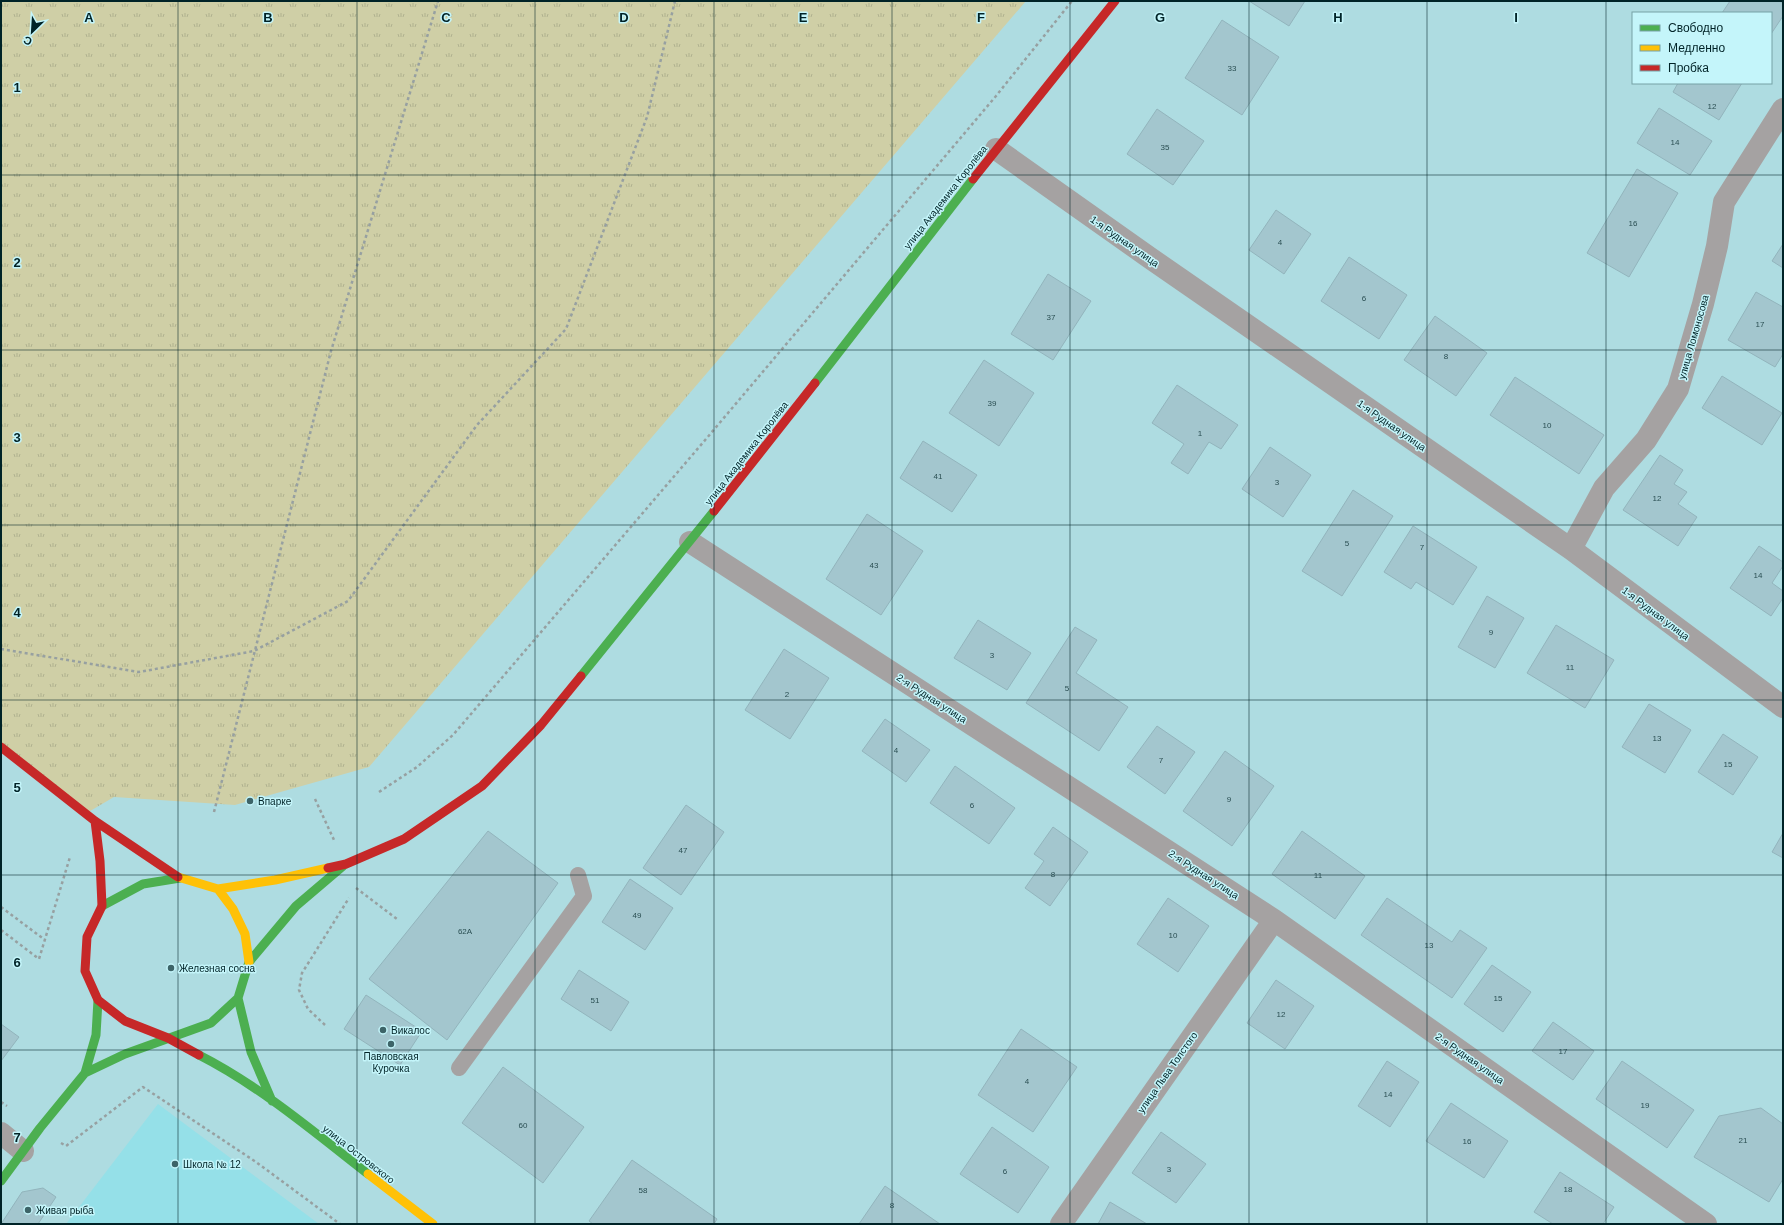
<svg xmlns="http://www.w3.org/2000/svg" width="1784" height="1225" viewBox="0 0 1784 1225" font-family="Helvetica,sans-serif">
	<defs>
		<pattern id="park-tufts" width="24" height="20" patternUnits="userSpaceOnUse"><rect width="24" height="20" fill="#cfcfa6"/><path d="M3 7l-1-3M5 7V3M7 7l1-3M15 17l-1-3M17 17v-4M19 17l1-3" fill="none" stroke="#b0b18f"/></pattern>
	</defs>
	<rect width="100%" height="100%" fill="#aedce1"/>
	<path fill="#95e0e8" d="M 158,1104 L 319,1224 L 66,1224 Z"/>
	<path fill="url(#park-tufts)" d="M 1,1 L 1026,1 L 369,767 L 235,805 L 114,797 L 85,814 L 1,747 Z"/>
	<path fill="#a3c6ce" stroke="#92b4bc" d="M 1249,1 L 1305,1 L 1289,26 Z
		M 1730,1 L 1779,1 L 1783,3 L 1783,16 L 1771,34 L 1771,13 L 1722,13 Z
		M 1222,20 L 1279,57 L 1242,115 L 1185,78 Z
		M 1678,83 L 1742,83 L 1719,120 L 1673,92 Z
		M 1659,108 L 1712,141 L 1690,175 L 1637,143 Z
		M 1157,109 L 1204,141 L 1173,185 L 1127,154 Z
		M 1637,169 L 1678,193 L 1629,277 L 1587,253 Z
		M 1276,210 L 1311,234 L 1284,274 L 1249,250 Z
		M 1783,244 L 1783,268 L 1772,261 Z
		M 1349,257 L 1407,295 L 1379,339 L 1321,301 Z
		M 1048,274 L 1091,301 L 1053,360 L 1011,334 Z
		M 1756,292 L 1783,307 L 1783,354 L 1775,367 L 1728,340 Z
		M 1435,316 L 1487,353 L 1456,396 L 1404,360 Z
		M 984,360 L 1034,393 L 999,446 L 949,413 Z
		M 1722,376 L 1782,413 L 1762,445 L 1702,408 Z
		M 1515,377 L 1604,435 L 1579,474 L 1490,415 Z
		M 1177,385 L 1238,425 L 1221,449 L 1209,442 L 1188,474 L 1171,463 L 1184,444 L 1152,423 Z
		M 923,441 L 977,475 L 952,512 L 900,478 Z
		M 1270,447 L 1311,475 L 1283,517 L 1242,489 Z
		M 1660,455 L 1683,470 L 1674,484 L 1687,492 L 1678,504 L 1697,517 L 1678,546 L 1623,510 Z
		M 1353,490 L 1393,516 L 1342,596 L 1302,571 Z
		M 867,514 L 923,551 L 881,615 L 826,579 Z
		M 1413,526 L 1477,567 L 1453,605 L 1416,582 L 1411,589 L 1384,572 Z
		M 1759,546 L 1783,562 L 1783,566 L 1772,583 L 1783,591 L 1783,598 L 1771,616 L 1730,588 Z
		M 1487,596 L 1524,618 L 1495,668 L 1458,647 Z
		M 978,620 L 1031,653 L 1007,690 L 954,658 Z
		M 1556,625 L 1614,660 L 1585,708 L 1527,673 Z
		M 1075,627 L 1097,640 L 1076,673 L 1128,707 L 1099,751 L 1026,703 Z
		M 784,649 L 829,678 L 790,739 L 745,710 Z
		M 1649,704 L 1691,730 L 1665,773 L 1622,747 Z
		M 885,719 L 930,750 L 906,782 L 862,751 Z
		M 1157,726 L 1195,752 L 1165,794 L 1127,767 Z
		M 1723,734 L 1758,757 L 1733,795 L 1698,772 Z
		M 1225,751 L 1274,786 L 1232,846 L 1183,811 Z
		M 955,766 L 1015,808 L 989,844 L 930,803 Z
		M 686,805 L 724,832 L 681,895 L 643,868 Z
		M 1053,827 L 1088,852 L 1050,906 L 1025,888 L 1044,861 L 1034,854 Z
		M 488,831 L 558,883 L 447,1040 L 369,979 Z
		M 1302,831 L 1365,876 L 1335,919 L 1272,874 Z
		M 1783,833 L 1783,858 L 1772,852 Z
		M 630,879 L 673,908 L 645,950 L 602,922 Z
		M 1168,898 L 1209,926 L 1178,972 L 1137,944 Z
		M 1387,898 L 1452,942 L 1460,930 L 1487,948 L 1452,998 L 1361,935 Z
		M 1492,965 L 1531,992 L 1503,1032 L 1464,1004 Z
		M 579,970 L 629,1002 L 611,1031 L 561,999 Z
		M 1276,980 L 1314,1006 L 1285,1049 L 1247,1023 Z
		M 366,995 L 422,1031 L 400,1065 L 344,1029 Z
		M 1553,1022 L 1594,1051 L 1573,1080 L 1532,1051 Z
		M 1,1024 L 19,1037 L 1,1061 Z
		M 1021,1029 L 1077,1067 L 1033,1132 L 978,1095 Z
		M 1387,1061 L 1419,1082 L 1390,1127 L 1358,1106 Z
		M 1622,1061 L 1694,1110 L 1667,1148 L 1596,1099 Z
		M 503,1067 L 584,1127 L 543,1183 L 462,1123 Z
		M 1451,1103 L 1508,1141 L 1484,1178 L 1426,1141 Z
		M 1761,1108 L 1783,1124 L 1783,1179 L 1769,1202 L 1694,1157 L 1719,1116 Z
		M 992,1127 L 1049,1167 L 1018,1213 L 960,1174 Z
		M 1161,1132 L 1206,1164 L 1176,1203 L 1132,1173 Z
		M 632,1160 L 717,1219 L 714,1224 L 593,1224 L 589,1221 Z
		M 1560,1172 L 1614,1207 L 1603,1224 L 1553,1224 L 1534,1212 Z
		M 885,1186 L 940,1224 L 859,1224 Z
		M 43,1188 L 56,1197 L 38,1224 L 1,1224 L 22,1192 Z
		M 1110,1202 L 1147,1224 L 1098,1224 Z"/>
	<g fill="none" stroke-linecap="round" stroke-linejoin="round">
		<path stroke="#97a0a1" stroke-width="2.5" stroke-dasharray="3 3" stroke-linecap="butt" d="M 1,649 L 139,672 L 254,651 L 348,601 L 477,425 L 566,329 L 647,117 L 675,1
			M 379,792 L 417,767 L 453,735 L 706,439 L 996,96 L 1072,1
			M 315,799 L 334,840
			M 214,812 L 331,351 L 438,1
			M 356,888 L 397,919
			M 1,907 L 45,940
			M 1,930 L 39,959 L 70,857
			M 325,1025 L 308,1009 L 299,990 L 302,973 L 349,898
			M 1,1102 L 7,1106
			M 61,1143 L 66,1146 L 143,1087 L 256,1162 L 340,1224"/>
		<path stroke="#a5a2a2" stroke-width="16" d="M 459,1068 L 584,896 L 578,875"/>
		<path stroke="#a5a2a2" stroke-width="22" d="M 996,149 L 1150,258 L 1571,549 L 1783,707
			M 690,542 L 1274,920 L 1706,1224
			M 1571,549 L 1604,488 L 1646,440 L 1678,389 L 1703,304 L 1717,246 L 1724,202 L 1783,109
			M 1,1133 L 23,1151
			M 1061,1224 L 1274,920"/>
		<path stroke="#4caf50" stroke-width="9" d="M 815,383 L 973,179
			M 581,676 L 714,511
			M 102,906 L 143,884 L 180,878
			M 238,998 L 251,1052 L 272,1101
			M 199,1055 C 260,1086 314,1132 368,1174
			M 85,1073 L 125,1054 L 211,1023 L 238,998 L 249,962 L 296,906 L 343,866
			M 1,1181 L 40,1128 L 85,1073 L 96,1035 L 98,1000"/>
		<path stroke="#ffc107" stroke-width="9" d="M 178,877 L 218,889 L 275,880 L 328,868
			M 218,889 L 233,909 L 245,934 L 249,962
			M 368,1174 L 433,1224"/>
		<path stroke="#c62828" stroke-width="9" d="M 973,179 L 1115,1
			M 714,511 L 815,383
			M 1,747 L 95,821 L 178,877
			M 95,821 L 100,861 L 102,906 L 87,937 L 85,971 L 98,1000 L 125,1021 L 168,1038 L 199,1055
			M 328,868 L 346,864 L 404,839 L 482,786 L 541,725 L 581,676"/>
	</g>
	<path fill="none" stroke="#002327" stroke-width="1" stroke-opacity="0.55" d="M 178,1 L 178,1224M 357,1 L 357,1224M 535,1 L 535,1224M 714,1 L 714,1224M 892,1 L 892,1224M 1070,1 L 1070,1224M 1249,1 L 1249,1224M 1427,1 L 1427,1224M 1606,1 L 1606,1224M 1,175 L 1783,175M 1,350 L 1783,350M 1,525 L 1783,525M 1,700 L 1783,700M 1,875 L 1783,875M 1,1050 L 1783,1050"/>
	<g fill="#3d6468" stroke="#c4f5fa" stroke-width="1.5">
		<circle cx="250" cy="801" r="4"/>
		<circle cx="171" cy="968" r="4"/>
		<circle cx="383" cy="1030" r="4"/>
		<circle cx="391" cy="1044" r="4"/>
		<circle cx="175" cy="1164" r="4"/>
		<circle cx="28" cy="1210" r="4"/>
	</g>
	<g text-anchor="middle" stroke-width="3" stroke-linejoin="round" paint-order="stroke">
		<g font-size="8" fill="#2a4e52">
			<text x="1232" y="71">33</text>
			<text x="1712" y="109">12</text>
			<text x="1675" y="145">14</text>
			<text x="1165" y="150">35</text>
			<text x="1633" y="226">16</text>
			<text x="1280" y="245">4</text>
			<text x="1364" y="301">6</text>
			<text x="1051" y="320">37</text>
			<text x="1760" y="327">17</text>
			<text x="1446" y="359">8</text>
			<text x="992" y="406">39</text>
			<text x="1547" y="428">10</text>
			<text x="1200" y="436">1</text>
			<text x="938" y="479">41</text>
			<text x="1277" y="485">3</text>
			<text x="1657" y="501">12</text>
			<text x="1347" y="546">5</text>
			<text x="1422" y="550">7</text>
			<text x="874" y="568">43</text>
			<text x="1758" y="578">14</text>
			<text x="1491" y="635">9</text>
			<text x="992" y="658">3</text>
			<text x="1570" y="670">11</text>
			<text x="1067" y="691">5</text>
			<text x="787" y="697">2</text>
			<text x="1657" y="741">13</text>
			<text x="896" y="753">4</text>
			<text x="1161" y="763">7</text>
			<text x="1728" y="767">15</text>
			<text x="1229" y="802">9</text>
			<text x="972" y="808">6</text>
			<text x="683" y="853">47</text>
			<text x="1053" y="877">8</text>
			<text x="1318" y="878">11</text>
			<text x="637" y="918">49</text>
			<text x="465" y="934">62А</text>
			<text x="1173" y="938">10</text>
			<text x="1429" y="948">13</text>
			<text x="1498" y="1001">15</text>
			<text x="595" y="1003">51</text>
			<text x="1281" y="1017">12</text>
			<text x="1563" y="1054">17</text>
			<text x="1027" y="1084">4</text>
			<text x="1388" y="1097">14</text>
			<text x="1645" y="1108">19</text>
			<text x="523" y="1128">60</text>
			<text x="1743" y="1143">21</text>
			<text x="1467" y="1144">16</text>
			<text x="1169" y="1172">3</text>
			<text x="1005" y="1174">6</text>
			<text x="1568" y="1192">18</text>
			<text x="643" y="1193">58</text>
			<text x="892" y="1208">8</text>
		</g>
		<g font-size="10" fill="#002327" stroke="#c4f5fa">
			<text transform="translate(945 197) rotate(-52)" y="4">улица Академика Королёва</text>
			<text transform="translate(1125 241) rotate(35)" y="4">1-я Рудная улица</text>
			<text transform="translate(1693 337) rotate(-74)" y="4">улица Ломоносова</text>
			<text transform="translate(1392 425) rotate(35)" y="4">1-я Рудная улица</text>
			<text transform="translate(746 453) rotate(-52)" y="4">улица Академика Королёва</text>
			<text transform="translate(1656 613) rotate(37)" y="4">1-я Рудная улица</text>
			<text transform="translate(932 698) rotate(33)" y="4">2-я Рудная улица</text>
			<text transform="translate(1204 874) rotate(33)" y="4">2-я Рудная улица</text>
			<text transform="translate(1470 1058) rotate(35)" y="4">2-я Рудная улица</text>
			<text transform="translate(1167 1072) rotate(-55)" y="4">улица Льва Толстого</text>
			<text transform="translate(359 1154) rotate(38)" y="4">улица Островского</text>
		</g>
		<g font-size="10" fill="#002327" stroke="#c4f5fa" text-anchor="start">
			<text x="258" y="805">Впарке</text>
			<text x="179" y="972">Железная сосна</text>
			<text x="391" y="1034">Викалос</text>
			<text x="391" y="1060" text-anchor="middle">Павловская<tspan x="391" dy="12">Курочка</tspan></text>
			<text x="183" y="1168">Школа № 12</text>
			<text x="36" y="1214">Живая рыба</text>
		</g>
	</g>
	<g font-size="13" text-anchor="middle" font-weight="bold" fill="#002327" stroke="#c4f5fa" stroke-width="3" stroke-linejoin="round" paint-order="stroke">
		<text x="89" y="22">A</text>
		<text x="268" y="22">B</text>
		<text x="446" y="22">C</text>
		<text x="624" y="22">D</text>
		<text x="803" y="22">E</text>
		<text x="981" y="22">F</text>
		<text x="1160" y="22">G</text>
		<text x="1338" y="22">H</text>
		<text x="1516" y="22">I</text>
		<text x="17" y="92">1</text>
		<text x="17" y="267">2</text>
		<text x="17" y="442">3</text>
		<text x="17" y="617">4</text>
		<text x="17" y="792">5</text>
		<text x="17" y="967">6</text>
		<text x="17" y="1142">7</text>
	</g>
	<rect width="1784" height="1225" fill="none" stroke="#002327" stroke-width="4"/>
	<rect x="1632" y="12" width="140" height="72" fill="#c4f5fa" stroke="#76a1a6"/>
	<rect x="1640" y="25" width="20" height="6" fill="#4caf50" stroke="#76a1a6"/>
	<text x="1668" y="32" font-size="12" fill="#002327">Свободно</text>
	<rect x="1640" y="45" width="20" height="6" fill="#ffc107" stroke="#76a1a6"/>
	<text x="1668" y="52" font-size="12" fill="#002327">Медленно</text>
	<rect x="1640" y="65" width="20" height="6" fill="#c62828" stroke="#76a1a6"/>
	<text x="1668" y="72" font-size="12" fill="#002327">Пробка</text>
	<g transform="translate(32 32) rotate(205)" stroke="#c4f5fa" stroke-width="3" paint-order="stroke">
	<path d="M0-3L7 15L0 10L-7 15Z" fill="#002327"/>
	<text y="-6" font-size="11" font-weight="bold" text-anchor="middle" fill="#002327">С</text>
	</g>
</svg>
